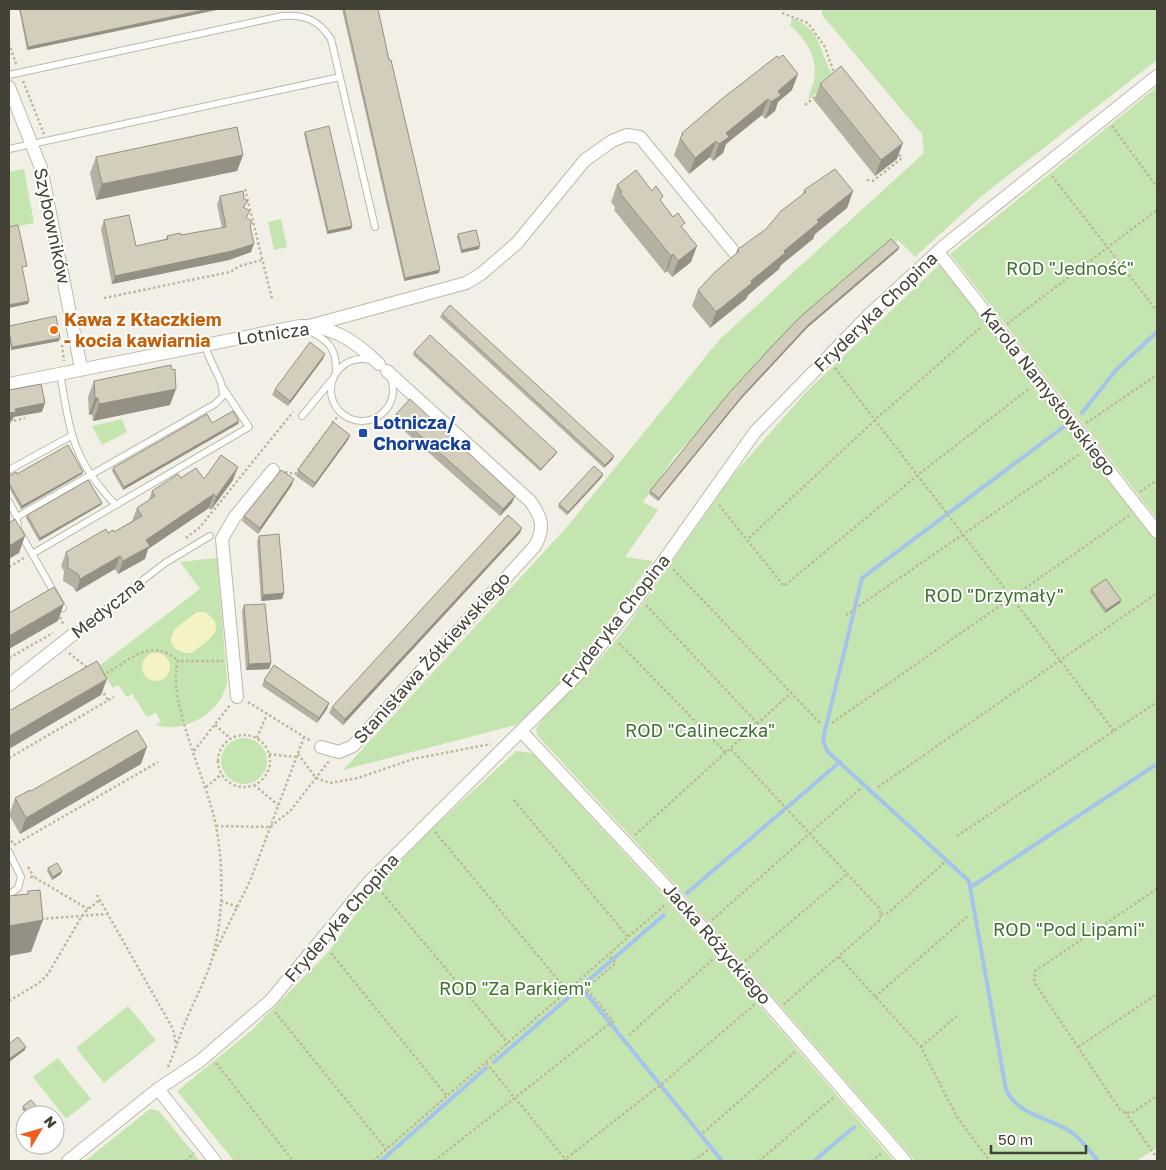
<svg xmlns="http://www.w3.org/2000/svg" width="1166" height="1170" viewBox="0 0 1166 1170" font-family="'Golos Text',sans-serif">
	<rect width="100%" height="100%" fill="#f2f0e6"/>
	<path fill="#c5e5b0" d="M 822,9 L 1157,9 L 1157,60 L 983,195 L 915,257 L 898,240 L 768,360 L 675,456 L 643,502 L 658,510 L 625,557 L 653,561 L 568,677 L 516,725 L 343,770 L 566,528 L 720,339 L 924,153 L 922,134 L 822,15 Z
		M 792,18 C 824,30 818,54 835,78 L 809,99 C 808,94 813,87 814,80 C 818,57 806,40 790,25 Z
		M 1157,87 L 1157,519 L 950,254 Z
		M 24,169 L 34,223 L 9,228 L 9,172 Z
		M 281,219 L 287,247 L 274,250 L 268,222 Z
		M 940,264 L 944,265 L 1157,539 L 1157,1148 L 1136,1161 L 915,1161 L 681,891 L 537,735 L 536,728 L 542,720 L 594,666 L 622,633 L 733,475 L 806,392 Z
		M 122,419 L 127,432 L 102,445 L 92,426 Z
		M 217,558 L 227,681 C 224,705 200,724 175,727 C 169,728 161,726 155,725 L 161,722 L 156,713 L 147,717 L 132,694 L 127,697 L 118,685 L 113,688 L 99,666 L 200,589 L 180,562 Z
		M221 761a23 23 0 1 1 46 0a23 23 0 1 1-46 0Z
		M 516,751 L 532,753 L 676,909 L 894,1161 L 234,1161 L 177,1091 L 251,1031 L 329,951 L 376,886 L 432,829 Z
		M 128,1006 L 156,1040 L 104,1083 L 76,1048 Z
		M 58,1058 L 91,1099 L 66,1119 L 33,1077 Z
		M 150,1109 L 159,1111 L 200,1161 L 85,1161 Z"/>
	<path fill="#f5f2c3" d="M 197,612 L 205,612 C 230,629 207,641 192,653 C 179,654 165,645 174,631 C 179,624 190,618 197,612 Z
		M142 667a14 14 0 1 1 28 0a14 14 0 1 1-28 0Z"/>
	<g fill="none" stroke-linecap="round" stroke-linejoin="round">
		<path stroke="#a5c4ec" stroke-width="4" d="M 1082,413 L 1116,370 L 1157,332
			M 1066,425 L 862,578 L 823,739 L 827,751 L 969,881 L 1006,1090 C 1019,1116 1048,1117 1071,1132 C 1081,1138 1090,1152 1098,1161
			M 971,887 L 1157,764
			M 687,893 L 840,762
			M 580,986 L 722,1161
			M 494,1062 L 664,915
			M 381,1161 L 486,1068
			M 814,1161 L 854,1127"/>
		<g stroke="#bdb9a9" stroke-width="8">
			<path id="lane" d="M 9,75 L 282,16 C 304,14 319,20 331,39 L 375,227
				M 9,149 L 340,77
				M 307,330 C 328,339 337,349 336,372
				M331 390a31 31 0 1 1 62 0a31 31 0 1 1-62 0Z
				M 60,373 C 70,431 72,460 115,504
				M 302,416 L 331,381
				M 9,470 L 71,436
				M 9,502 L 17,517 L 215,404 L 223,396 C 224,379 208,362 205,344
				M 17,517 L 18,529 L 63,608
				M 32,554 L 249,427 L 223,388
				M 75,633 L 165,563 L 210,536
				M 9,852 L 21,877 L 18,888 L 9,895"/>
		</g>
		<g stroke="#bdb9a9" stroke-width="14">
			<path id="street" d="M 9,87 L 41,168 L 81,368
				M 938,252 L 1157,532
				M 309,326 L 466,283 L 481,274 L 517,243 L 585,160 L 612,141 L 627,135 L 640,137 L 734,252
				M 9,384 L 300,326 C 333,325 356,342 379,364
				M 9,685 L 75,633
				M 237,697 L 222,539 L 234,518 L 273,470
				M 522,732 L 675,896 L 905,1161
				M 321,747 L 339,752 L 353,746 L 535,546 C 545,528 542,517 530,501 L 387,371
				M 158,1089 L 215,1161
				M 68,1161 L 158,1089 L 200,1061 L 271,1000 L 370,881 L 578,674 L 630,608 L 755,432 L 870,314 L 944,246 L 1157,76"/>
		</g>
		<path stroke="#beb79b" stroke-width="2.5" stroke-dasharray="2.5 2.5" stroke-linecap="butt" d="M 782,13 L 808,23 L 825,47 L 834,73
			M 9,43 L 16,64
			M 23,81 L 44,134
			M 805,105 L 817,95
			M 1112,126 L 1157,187
			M 1052,176 L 1157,311
			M 867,180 L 873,181 L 902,158 L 897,152
			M 245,189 L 272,299
			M 104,298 L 230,272 L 240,266 L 262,260
			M 1007,324 L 1157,210
			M 62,345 L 64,361
			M 835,368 L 1115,732
			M 9,422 L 25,418
			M 332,423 L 341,413
			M 1086,423 L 1157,375
			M 285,472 L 295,474 L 326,432
			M 1140,492 L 1157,480
			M 719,505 L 784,586 L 919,474 L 1030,388
			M 186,538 L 200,527 L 293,412
			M 749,538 L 876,419 L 981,327
			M 9,567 L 24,558
			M 673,569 L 820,723
			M 646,605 L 757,723
			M 846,615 L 1081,453
			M 60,617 L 64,626
			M 619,643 L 726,753
			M 69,653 L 89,669
			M 9,658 L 53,633
			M 102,675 C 130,662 150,635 178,661
			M 101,689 L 108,700
			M 248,702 L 311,741
			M 832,723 L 1130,515
			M 215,725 L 231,739
			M218 761a26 26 0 1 1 52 0a26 26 0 1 1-52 0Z
			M 257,738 L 267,714
			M 731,749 L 879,908 L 881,914 L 879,921 L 783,1005
			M 194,751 L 230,705
			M 269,754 L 296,757
			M 298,754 L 316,778 L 330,783 L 358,778 L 413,759 L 491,744
			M 9,758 L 114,697
			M 254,785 L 278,805
			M 206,787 L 222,774
			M 878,787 L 1157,593
			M 514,800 L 628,937
			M 216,826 L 270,827 L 291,810 L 329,761
			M 435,832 L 568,992
			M 635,835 L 791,693
			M 9,836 L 13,844
			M 957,836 L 1157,702
			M 14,845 L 158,762
			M 28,867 L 34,877
			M 30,877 L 34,877 L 88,909
			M 379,889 L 508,1043
			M 1157,889 L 1035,971 L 1034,982 L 1121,1111 L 1132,1113 L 1157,1096
			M 97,895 L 173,1029 L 176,1045
			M 221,901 L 238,907
			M 881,914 L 888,913 L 945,862
			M 41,919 L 107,914
			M 712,920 L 861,788
			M 331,953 L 447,1096
			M 213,956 L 250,881 L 304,737
			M 839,957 L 921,1047 L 957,1117 L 990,1161
			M 745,961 L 847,874
			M 875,997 L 969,915
			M 9,1001 L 39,983 L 48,974 L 82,916 L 88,909 L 100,900
			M 275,1012 L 386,1149
			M 629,1035 L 713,959
			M 921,1047 L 959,1014
			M 1078,1047 L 1157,994
			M 216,1063 L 293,1161
			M 486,1063 L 567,1161
			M 168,1067 C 175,1051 180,1034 187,1018 C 195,999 205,981 211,962 C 224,919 224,869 216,826 C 208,783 166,699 178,661 L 223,661
			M 1125,1112 L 1157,1158
			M 703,1133 L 796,1051
			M 186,1161 L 194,1153
			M 373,1161 L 666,904
			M 434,1161 L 613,1021 L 586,988 L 616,963 L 609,956
			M 563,1161 L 663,1083 L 755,1004
			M 694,1161 L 709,1149
			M 759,1161 L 834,1097
			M 871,1161 L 882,1153"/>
		<use href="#lane" stroke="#fff" stroke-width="6"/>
		<use href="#street" stroke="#fff" stroke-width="12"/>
	</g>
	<path fill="#b5b1a2" d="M 19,9 L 221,9 L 27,50 Z
		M 342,9 L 378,9 L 389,60 L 439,273 L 404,281 Z
		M 820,84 L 897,159 L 875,176 L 814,100 Z
		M 792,90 L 778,102 L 775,111 L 765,119 L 762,115 L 726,144 L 723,153 L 713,161 L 710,157 L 689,174 L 674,155 L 682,133 L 723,98 Z
		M 305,132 L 352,226 L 351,229 L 327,234 L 304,134 Z
		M 243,155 L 237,171 L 96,200 L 90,173 L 96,157 Z
		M 617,185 L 661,202 L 683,229 L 691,262 L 672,277 L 667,271 L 665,273 L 614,210 L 615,207 L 611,202 Z
		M 804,190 L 853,191 L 847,208 L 815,234 L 813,239 L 781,265 L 779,269 L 748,295 L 746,299 L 710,328 L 692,306 L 698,290 L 736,254 L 737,250 L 766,229 L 802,196 Z
		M 220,196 L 245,208 L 247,218 L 252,222 L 250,227 L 251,252 L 229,260 L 112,284 L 101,229 L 104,220 L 136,246 L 166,239 L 167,236 L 181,235 L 222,228 L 217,205 Z
		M 458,234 L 479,249 L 461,253 L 457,237 Z
		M 899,247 L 898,250 L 807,328 L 741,399 L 658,501 L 649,494 L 650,491 L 776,342 Z
		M 442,314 L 613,459 L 604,468 L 440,317 Z
		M 9,326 L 59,341 L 11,350 L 9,339 Z
		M 414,352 L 556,454 L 540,471 L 413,355 Z
		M 325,354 L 323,359 L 288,406 L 272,395 L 275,389 Z
		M 94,381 L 170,405 L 93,421 L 92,414 L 89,415 L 88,397 Z
		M 396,414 L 512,503 L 500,516 L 393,421 Z
		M 239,421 L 238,424 L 123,490 L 112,471 L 113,468 L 212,423 Z
		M 350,435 L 348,440 L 313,488 L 296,476 L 298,470 Z
		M 17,474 L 82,474 L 21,509 L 9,488 L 9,476 Z
		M 603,474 L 602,477 L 567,515 L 558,507 L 559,504 Z
		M 181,478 L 233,480 L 211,510 L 209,508 L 148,549 L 145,559 L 118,574 L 115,569 L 76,592 L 73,587 L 63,581 L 64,571 L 61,566 L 66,552 L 108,533 L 114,532 L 132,521 L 137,508 L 149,500 L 152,491 Z
		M 292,485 L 258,534 L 242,521 L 244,516 Z
		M 101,505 L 39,541 L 26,518 L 27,515 Z
		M 520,533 L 343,725 L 329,713 L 332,707 Z
		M 259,536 L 284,593 L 282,599 L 261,601 L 257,541 Z
		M 1091,589 L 1121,600 L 1120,603 L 1105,613 L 1090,592 Z
		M 244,605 L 271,663 L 269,669 L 246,670 L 242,611 Z
		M 264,680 L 329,703 L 327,709 L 317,723 L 262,686 Z
		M 141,764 L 20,834 L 9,815 L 15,798 L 31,791 Z
		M 48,868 L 61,874 L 52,880 L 47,871 Z
		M 23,1106 L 44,1115 L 27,1115 L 22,1109 Z"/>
	<path fill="#949084" d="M 208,9 L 221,9 L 27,50 L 28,47 Z
		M 798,74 L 792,90 L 778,102 L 775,111 L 765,119 L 771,102 L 778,91 Z
		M 768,99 L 762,115 L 726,144 L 723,153 L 713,161 L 719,144 L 726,133 Z
		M 716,141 L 710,157 L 689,174 L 695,158 Z
		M 903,143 L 897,159 L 875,176 L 881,160 Z
		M 243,155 L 237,171 L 96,200 L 102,184 Z
		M 853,191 L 847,208 L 815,234 L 813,239 L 781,265 L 779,269 L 748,295 L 746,299 L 710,328 L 716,312 L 817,220 Z
		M 352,226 L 351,229 L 327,234 L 328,231 Z
		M 254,244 L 251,252 L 229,260 L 112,284 L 115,276 Z
		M 480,246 L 479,249 L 461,253 L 462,250 Z
		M 697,246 L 691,262 L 672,277 L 678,261 Z
		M 899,247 L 898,250 L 807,328 L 741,399 L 658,501 L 659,498 L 742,396 L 808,325 Z
		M 673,254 L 667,271 L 665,273 L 671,256 Z
		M 440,270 L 439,273 L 404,281 L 405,278 Z
		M 29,301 L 28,304 L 9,308 L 9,305 Z
		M 60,338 L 59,341 L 11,350 L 12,347 Z
		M 325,354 L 323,359 L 288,406 L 290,401 Z
		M 176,389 L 170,405 L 93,421 L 99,404 Z
		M 95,398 L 98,398 L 92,414 L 89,415 Z
		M 45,403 L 42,412 L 14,417 L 12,421 L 9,421 L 9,413 L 15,409 Z
		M 239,421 L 238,424 L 123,490 L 124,487 Z
		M 350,435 L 348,440 L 313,488 L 315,483 Z
		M 557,452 L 556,454 L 540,471 L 541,469 Z
		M 614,456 L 613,459 L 604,468 L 605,465 Z
		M 238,467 L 233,480 L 211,510 L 216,497 Z
		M 83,472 L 82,474 L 21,509 L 22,506 Z
		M 603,474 L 602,477 L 567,515 L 568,512 Z
		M 294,479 L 292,485 L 258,534 L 260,528 Z
		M 214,494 L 209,508 L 148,549 L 145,559 L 118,574 L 123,561 L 146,540 Z
		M 515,496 L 512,503 L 500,516 L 503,509 Z
		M 102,503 L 101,505 L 39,541 L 40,538 Z
		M 522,528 L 520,533 L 343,725 L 345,719 Z
		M 25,536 L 19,553 L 9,559 L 9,546 Z
		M 120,556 L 115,569 L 76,592 L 80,579 Z
		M 284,593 L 282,599 L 261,601 L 263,595 Z
		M 1121,600 L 1120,603 L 1105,613 L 1106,610 Z
		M 64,604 L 58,621 L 9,649 L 9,636 Z
		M 271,663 L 269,669 L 246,670 L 249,664 Z
		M 107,679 L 101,695 L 9,749 L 9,736 Z
		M 329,703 L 327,709 L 317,723 L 319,718 Z
		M 147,747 L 141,764 L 20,834 L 26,818 Z
		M 62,871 L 61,874 L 52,880 L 53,877 Z
		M 43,920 L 31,952 L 9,956 L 9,926 Z
		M 26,1047 L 25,1050 L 9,1062 L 9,1059 Z"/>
	<path fill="#d3cebc" stroke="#949084" d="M 20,9 L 208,9 L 28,47 Z
		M 344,9 L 378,9 L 389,60 L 391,60 L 440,270 L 405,278 Z
		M 783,55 L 798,74 L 778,91 L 781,95 L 771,102 L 768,99 L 726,133 L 729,137 L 719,144 L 716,141 L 695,158 L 680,138 L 683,135 L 682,133 L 723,98 L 777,56 L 779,58 Z
		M 841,66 L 903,143 L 881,160 L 820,84 Z
		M 329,126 L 352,226 L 328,231 L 305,132 Z
		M 237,127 L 243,155 L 102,184 L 96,157 Z
		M 835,169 L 853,191 L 817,220 L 819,222 L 784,251 L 785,253 L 751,281 L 752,283 L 716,312 L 698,290 L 715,272 L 739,251 L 737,250 L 766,229 L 781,211 L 806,192 L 804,190 Z
		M 636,170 L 652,191 L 656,186 L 663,196 L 660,200 L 673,217 L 678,213 L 685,223 L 681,226 L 697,246 L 678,261 L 673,254 L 671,256 L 620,193 L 622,192 L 617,185 Z
		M 243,191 L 244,199 L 248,201 L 243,207 L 250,211 L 246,217 L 252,222 L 250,225 L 254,244 L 232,251 L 115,276 L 104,220 L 129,215 L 136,246 L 168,239 L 167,236 L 180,233 L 181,235 L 226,227 L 220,196 Z
		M 18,225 L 27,266 L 22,267 L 29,301 L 9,305 L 9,227 Z
		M 476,230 L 480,246 L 462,250 L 458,234 Z
		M 891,239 L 899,247 L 808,325 L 742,396 L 659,498 L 650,491 L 729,393 L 776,342 L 800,317 Z
		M 450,305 L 614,456 L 605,465 L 442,314 Z
		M 56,316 L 60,338 L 12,347 L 9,331 L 9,326 Z
		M 430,335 L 557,452 L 541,469 L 414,352 Z
		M 310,342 L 325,354 L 290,401 L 275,389 Z
		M 171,365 L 172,370 L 175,369 L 176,389 L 99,404 L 98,398 L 95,398 L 94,381 Z
		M 41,384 L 45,403 L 15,409 L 16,412 L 9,413 L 9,390 Z
		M 410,399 L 515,496 L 503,509 L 396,414 Z
		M 233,411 L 239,421 L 124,487 L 113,468 L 207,414 L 212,423 Z
		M 333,422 L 350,435 L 315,483 L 298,470 Z
		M 68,445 L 83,472 L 22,506 L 9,483 L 9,476 L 16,472 L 17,474 Z
		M 221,455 L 238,467 L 216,497 L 214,494 L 146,540 L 150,546 L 123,561 L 120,556 L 80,579 L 78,574 L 68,568 L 68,558 L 66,552 L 106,529 L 108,533 L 113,530 L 114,532 L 142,516 L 137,508 L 155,496 L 152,491 L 178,474 L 181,478 L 196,468 L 204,479 Z
		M 594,466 L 603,474 L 568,512 L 559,504 Z
		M 281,470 L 294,479 L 260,528 L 244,516 Z
		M 88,480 L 102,503 L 40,538 L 27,515 Z
		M 508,515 L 522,528 L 345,719 L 332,707 Z
		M 15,519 L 25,536 L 9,546 L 9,523 Z
		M 279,534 L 284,593 L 263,595 L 259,536 Z
		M 1106,579 L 1121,600 L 1106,610 L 1091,589 Z
		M 54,587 L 64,604 L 9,636 L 9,613 Z
		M 265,604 L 271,663 L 249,664 L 244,605 Z
		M 97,661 L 107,679 L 9,736 L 9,711 Z
		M 274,665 L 329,703 L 319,718 L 264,680 Z
		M 137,730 L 147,747 L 26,818 L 15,798 L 30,790 L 31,791 Z
		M 57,863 L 62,871 L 53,877 L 48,868 Z
		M 40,890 L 43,920 L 9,926 L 9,896 L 28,894 L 28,891 Z
		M 18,1037 L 26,1047 L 9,1059 L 9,1044 Z
		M 31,1100 L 44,1115 L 30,1115 L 23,1106 Z"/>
	<circle fill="#e8710a" stroke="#fff" stroke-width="2" cx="54" cy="330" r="5"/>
	<rect fill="#1a4fb4" stroke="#fff" stroke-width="2" x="358" y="428" width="10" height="10" rx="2.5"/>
	<g text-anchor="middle" stroke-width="4" stroke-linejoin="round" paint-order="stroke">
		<g font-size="18" fill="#444136" stroke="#fff">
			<text transform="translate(52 226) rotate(78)" y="6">Szybowników</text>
			<text transform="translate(876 312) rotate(-44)" y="6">Fryderyka Chopina</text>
			<text transform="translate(273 334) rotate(-8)" y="6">Lotnicza</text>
			<text transform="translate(1048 392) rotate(52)" y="6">Karola Namysłowskiego</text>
			<text transform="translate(108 608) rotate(-38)" y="6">Medyczna</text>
			<text transform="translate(616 621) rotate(-52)" y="6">Fryderyka Chopina</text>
			<text transform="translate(432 658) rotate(-48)" y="6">Stanisława Żółkiewskiego</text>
			<text transform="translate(342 918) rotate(-49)" y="6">Fryderyka Chopina</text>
			<text transform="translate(717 944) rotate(49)" y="6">Jacka Różyckiego</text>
		</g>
		<g font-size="18" fill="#3c732c" stroke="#fff">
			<text x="1070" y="275">ROD "Jedność"</text>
			<text x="994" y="602">ROD "Drzymały"</text>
			<text x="700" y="737">ROD "Calineczka"</text>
			<text x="1069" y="936">ROD "Pod Lipami"</text>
			<text x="515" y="995">ROD "Za Parkiem"</text>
		</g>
		<g font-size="18" font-weight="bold" fill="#c56008" stroke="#fff" text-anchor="start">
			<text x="64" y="326">Kawa z Kłaczkiem<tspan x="64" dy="21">- kocia kawiarnia</tspan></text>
		</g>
		<g font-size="18" font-weight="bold" fill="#164399" stroke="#fff" text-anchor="start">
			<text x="373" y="429">Lotnicza/<tspan x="373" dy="21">Chorwacka</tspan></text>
		</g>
	</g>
	<rect width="1166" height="1170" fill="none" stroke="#444136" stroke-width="20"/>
	<g transform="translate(40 1130) rotate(52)"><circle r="24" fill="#ffffff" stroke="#b4b3af"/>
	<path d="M0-4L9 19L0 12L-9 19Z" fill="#f05e1f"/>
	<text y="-8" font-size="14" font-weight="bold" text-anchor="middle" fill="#444136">N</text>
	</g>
	<path d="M991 1145v8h95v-8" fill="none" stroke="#444136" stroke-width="2.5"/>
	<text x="998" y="1145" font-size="15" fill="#444136" stroke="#ffffff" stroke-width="4" paint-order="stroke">50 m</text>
</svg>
